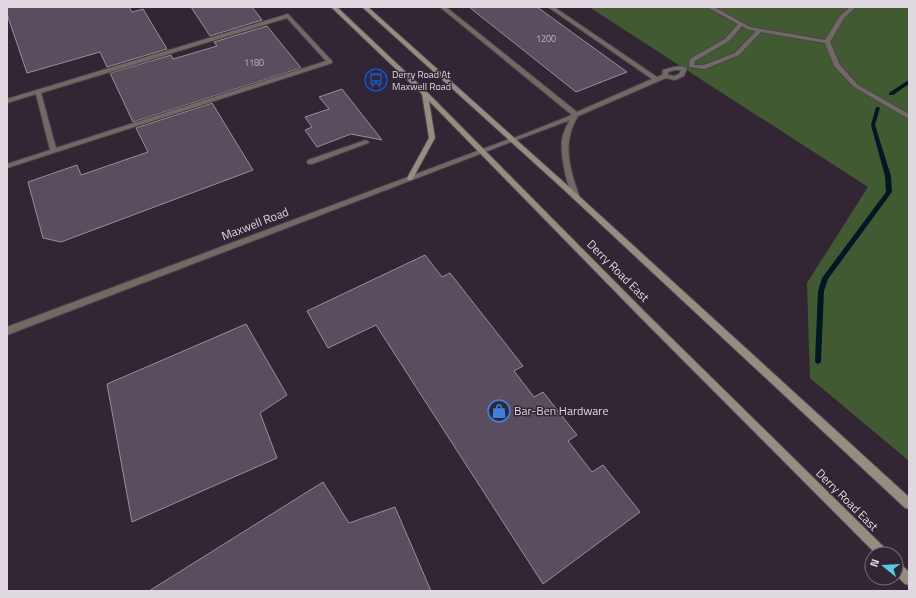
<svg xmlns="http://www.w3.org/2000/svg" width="916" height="598" viewBox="0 0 916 598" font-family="'Titillium Web',sans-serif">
	<rect width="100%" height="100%" fill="#322635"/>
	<path fill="#425a32" d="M 589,7 L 909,7 L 909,461 L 810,378 L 807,283 L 868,187 Z"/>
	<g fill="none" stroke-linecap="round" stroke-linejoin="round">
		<path fill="#011725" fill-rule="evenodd" d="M 907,81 L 909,81 L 909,84 L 893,95 L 889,95 L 889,93 Z
			M 876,107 L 878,107 L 880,108 L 875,125 L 891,176 L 892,192 L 828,279 L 824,291 L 821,361 L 820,363 L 818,364 L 816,363 L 815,361 L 818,291 L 822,278 L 886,192 L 885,176 L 871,125 Z"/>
	</g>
	<path fill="#5a4d5e" stroke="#9b8c9e" d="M 7,7 L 129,7 L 132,12 L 143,9 L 167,49 L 107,67 L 100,52 L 27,73 L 7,14 Z
		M 191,7 L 252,7 L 262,20 L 210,36 Z
		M 469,7 L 537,7 L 627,72 L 576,92 Z
		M 267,26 L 301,68 L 133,122 L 110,73 L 171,55 L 173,59 L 217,46 L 214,42 Z
		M 342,89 L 382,140 L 351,134 L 317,147 L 305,130 L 312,127 L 305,117 L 329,109 L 319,97 Z
		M 212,103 L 253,170 L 61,242 L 43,238 L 28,182 L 77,165 L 81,175 L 148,152 L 136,128 Z
		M 425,255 L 442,277 L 450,273 L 523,366 L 514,371 L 534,397 L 543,392 L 577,435 L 568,441 L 592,472 L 603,465 L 640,512 L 543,584 L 376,325 L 328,348 L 307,311 Z
		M 246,324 L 287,395 L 260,413 L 277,458 L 132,522 L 107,384 Z
		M 323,482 L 349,523 L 395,507 L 431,591 L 149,591 Z"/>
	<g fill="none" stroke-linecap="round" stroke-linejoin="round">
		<g stroke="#4e4251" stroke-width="2">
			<path id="lane" d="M 440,7 L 446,7 L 577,112 L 652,79 L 548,7 L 554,7 L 657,77 L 662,75 L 663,70 C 671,68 680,64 687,68 L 684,76 L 675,80 L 666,78 L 578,116 C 561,144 570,170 580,198 L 577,200 C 567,196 560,151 562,140 C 563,133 566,126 570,120 L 514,141 L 510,141 L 509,140 L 572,115 ZM 675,70 L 681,70 L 679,74 L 674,76 L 668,75 L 668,72 Z
				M 707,7 L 714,7 L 750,27 L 825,40 L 840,16 L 850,7 L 856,7 L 844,18 L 830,42 L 840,65 L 858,85 L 909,114 L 909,119 L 854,87 L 834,66 L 825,43 L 761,32 L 739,55 L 705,69 L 689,67 L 690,59 L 725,39 L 738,24 ZM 742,26 L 747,29 L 756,31 L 735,53 L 704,65 L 694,65 L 695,61 L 729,41 Z
				M 288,14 L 332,61 L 332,63 L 7,168 L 7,164 L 50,150 L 36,94 L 7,103 L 7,99 ZM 287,18 L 326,61 L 56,148 L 41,93 Z
				M 366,140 L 369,142 L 368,143 L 312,164 L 308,164 L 307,162 L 308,160 Z"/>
		</g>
		<g stroke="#4e4251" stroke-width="2">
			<path id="street" d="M 512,138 L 515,140 L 514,141 L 7,335 L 7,327 Z"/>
		</g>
		<g stroke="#4e4251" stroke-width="2">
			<path id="secondary" d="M 331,7 L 337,7 L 427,92 L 646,313 L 887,550 L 888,554 L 876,554 L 640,317 L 429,101 L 435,138 L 412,180 L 408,180 L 407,178 L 429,138 L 422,94 Z
				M 362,7 L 368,7 L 567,185 L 909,497 L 909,509 L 905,508 L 563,189 Z
				M 896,562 L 900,563 L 909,572 L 909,585 L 905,584 L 896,575 Z"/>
		</g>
		<use href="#lane" fill="#6f6a62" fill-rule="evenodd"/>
		<use href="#street" fill="#6f6a62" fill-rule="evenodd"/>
		<use href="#secondary" fill="#958d80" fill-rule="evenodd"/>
	</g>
	<defs>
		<g id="bus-ring" transform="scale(1.15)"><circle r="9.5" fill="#322635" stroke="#1a4fb4" stroke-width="1.5"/><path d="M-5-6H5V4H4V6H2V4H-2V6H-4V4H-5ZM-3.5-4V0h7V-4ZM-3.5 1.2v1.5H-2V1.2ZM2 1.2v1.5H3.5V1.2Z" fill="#1a4fb4"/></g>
		<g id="shop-ring" transform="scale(1.15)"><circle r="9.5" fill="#322635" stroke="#3f7fe0" stroke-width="1.5"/><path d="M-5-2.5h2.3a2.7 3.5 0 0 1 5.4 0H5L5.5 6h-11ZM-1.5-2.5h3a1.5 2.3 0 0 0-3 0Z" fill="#3f7fe0"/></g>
	</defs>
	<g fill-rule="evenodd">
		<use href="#bus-ring" x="376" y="80"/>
		<use href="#shop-ring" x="499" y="411"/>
	</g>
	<g text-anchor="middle" stroke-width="3" stroke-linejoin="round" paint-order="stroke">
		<g font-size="9" fill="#beb5c0">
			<text x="546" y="42">1200</text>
			<text x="254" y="66">1180</text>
		</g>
		<g font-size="10" fill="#dfd8e1" stroke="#322635" text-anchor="start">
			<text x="392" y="78">Derry Road At<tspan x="392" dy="12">Maxwell Road</tspan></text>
		</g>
		<g font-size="12" fill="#dfd8e1" stroke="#322635">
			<text transform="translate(255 224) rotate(-21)" y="4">Maxwell Road</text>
			<text transform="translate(618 271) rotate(45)" y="4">Derry Road East</text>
			<text transform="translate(847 500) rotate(45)" y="4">Derry Road East</text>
		</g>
		<g font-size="12" fill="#dfd8e1" stroke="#322635" text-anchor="start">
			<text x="514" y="415">Bar-Ben Hardware</text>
		</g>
	</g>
	<rect width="916" height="598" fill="none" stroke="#dfd8e1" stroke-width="16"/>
	<g transform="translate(884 566) rotate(288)"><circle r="19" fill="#322635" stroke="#776d7a"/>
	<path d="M0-3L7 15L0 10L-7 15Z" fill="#5bc8e7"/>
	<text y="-6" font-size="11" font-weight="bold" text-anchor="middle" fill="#dfd8e1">N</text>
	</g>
</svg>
